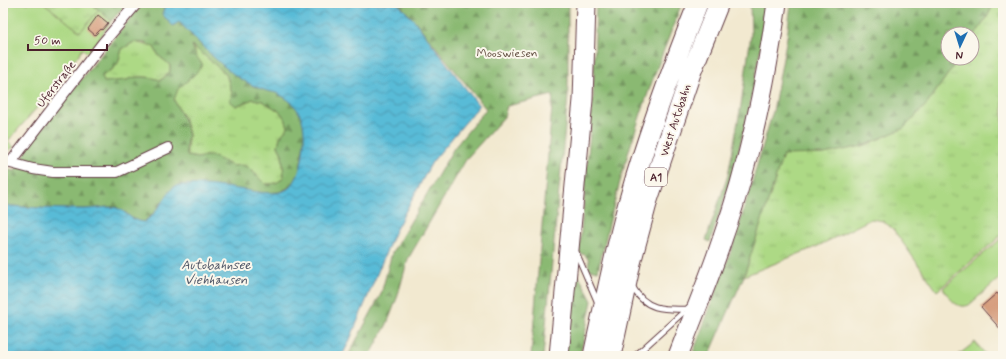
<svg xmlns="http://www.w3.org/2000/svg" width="1006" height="359" viewBox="0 0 1006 359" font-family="Mynerve,sans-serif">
	<defs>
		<pattern id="grass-tufts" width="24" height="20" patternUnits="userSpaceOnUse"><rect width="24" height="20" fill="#add985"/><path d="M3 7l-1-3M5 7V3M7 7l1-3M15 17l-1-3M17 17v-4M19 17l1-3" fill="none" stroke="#96ba73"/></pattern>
		<pattern id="forest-firs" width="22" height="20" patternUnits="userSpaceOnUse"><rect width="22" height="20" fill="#8ab972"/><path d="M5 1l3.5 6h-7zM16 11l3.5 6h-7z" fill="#73965e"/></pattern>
		<pattern id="water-waves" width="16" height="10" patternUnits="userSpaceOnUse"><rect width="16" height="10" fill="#59bbd7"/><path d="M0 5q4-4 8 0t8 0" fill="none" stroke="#4c97af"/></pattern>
	</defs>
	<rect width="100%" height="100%" fill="#fbf7ec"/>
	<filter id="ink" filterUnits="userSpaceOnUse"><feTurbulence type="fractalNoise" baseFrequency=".025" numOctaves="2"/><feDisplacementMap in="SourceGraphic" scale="8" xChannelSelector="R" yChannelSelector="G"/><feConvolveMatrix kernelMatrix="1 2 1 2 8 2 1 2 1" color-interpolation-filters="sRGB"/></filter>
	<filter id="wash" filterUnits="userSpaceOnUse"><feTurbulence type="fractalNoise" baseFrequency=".012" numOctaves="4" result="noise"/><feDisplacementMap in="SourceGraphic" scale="16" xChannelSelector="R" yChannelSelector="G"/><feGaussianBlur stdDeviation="0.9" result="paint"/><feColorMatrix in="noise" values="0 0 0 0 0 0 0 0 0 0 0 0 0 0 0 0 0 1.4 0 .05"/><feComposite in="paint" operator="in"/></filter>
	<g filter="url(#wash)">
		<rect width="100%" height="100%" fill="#f2e9d0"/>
		<path fill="url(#grass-tufts)" stroke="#7c7c58" d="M 44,3 L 91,3 L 99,10 L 80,32 Z
			M 994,3 L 1003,3 L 1003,234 L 937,291 L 893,229 L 883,221 L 871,219 L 818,246 L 744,276 L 783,154 L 824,154 L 927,104 L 959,58 L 972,58 L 972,39 L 986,19 Z
			M 134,42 L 152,46 L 154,47 L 159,56 L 170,65 L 170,71 L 164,78 L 160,80 C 152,77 135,75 127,80 L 104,82 L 102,76 L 114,68 L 118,63 L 122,49 Z
			M 192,44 L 226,74 L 236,106 L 253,99 L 263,101 L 279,111 L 285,118 L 288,127 L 280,137 L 278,146 L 282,154 L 284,176 C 278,184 274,184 265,184 C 253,173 251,164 233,166 L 229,164 L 205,156 L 198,158 L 187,156 C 186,148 188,145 188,137 C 189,124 179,111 174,100 L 177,89 L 184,82 L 196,56 Z"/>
		<path fill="url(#forest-firs)" stroke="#6a6c4e" fill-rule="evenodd" d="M 91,3 L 128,3 L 111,21 Z
			M 144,3 L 166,3 L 162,14 L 173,26 L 179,22 L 203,47 L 239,77 L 253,86 L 277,93 L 288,99 L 298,109 L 303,122 L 305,135 L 300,170 L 293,185 L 280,192 L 264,193 L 221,187 L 162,201 L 157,210 L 144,222 C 127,221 126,208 112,207 C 102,207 93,209 84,209 C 57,209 30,208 3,205 L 3,169 L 15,171 L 33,140 L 132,16 ZM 134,42 L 145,43 L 154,47 L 159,56 L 170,65 L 170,71 L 164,78 L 160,80 C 152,77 135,75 127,80 L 104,82 L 102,76 L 114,68 L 118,63 L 122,49 ZM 192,45 L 226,74 L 232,93 L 230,101 L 236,106 L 253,99 L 263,101 L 279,111 L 285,118 L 288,127 L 280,137 L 278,146 L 282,154 L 284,176 C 278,184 274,184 265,184 L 248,167 L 242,165 L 233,166 L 212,156 L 205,156 L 198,158 L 187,156 L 186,146 L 188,136 L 185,122 L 174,100 L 178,89 L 194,75 L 203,65 L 196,56 Z
			M 398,3 L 568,3 L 568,96 L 543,356 L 531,356 L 553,95 L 507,106 L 504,117 L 467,158 L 408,259 L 397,298 L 387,324 L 370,356 L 348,356 L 381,294 L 392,253 L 454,148 L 486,109 L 414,20 Z
			M 596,3 L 682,3 C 666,45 649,87 636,129 C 620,176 609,224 598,271 L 588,269 L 589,260 L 585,255 L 579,253 L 593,100 Z
			M 750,3 L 767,3 C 760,61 748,119 732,175 C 725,198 717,220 710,242 L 706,240 L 728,175 L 741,105 L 751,35 Z
			M 791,3 L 994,3 L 986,19 L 972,39 L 972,34 L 948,34 L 948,58 L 959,58 L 927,104 L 904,128 L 863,146 L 824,154 L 783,155 L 744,276 L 709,356 L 692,356 L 735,240 L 773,111 L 787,37 Z
			M 579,276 L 592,301 L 580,356 L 565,356 L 572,282 Z"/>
		<path fill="#add985" stroke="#7c7c58" d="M 3,3 L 44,3 L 80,32 L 99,10 L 111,21 L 89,55 L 83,49 L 47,96 L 8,141 L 14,147 L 3,154 Z
			M 1003,237 L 1003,275 L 969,305 C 956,310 950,298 943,288 Z
			M 975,342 L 987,356 L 957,356 Z"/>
		<path fill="url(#water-waves)" stroke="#526d81" d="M 166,3 L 397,3 L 414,20 L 479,106 L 432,162 L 394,233 L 349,342 L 342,356 L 3,356 L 3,205 C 30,208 57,209 84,209 C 93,209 102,207 112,207 C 126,208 128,221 144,222 C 157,213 164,199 174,186 C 197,182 223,187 246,190 C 257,192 269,194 280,192 C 292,190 298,177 301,165 C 306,137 309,108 278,94 C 275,92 271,92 267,91 C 257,88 248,83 239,78 C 217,63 198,41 179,22 L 173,26 L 162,14 Z"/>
		<g id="blocks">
			<path fill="#d39776" d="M 98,15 L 108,23 L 102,30 L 101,29 L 95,35 L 88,29 Z
				M 997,293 L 1003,300 L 1003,332 L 981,307 Z"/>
		</g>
	</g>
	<g filter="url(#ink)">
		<use href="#blocks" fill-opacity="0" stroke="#633d44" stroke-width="1"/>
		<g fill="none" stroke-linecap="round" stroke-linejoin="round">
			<g stroke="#633d44" stroke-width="7">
				<path id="lane" d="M 576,252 L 598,303
					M 632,286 C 645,310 663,310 688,309
					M 635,356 L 689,307"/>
			</g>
			<g stroke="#633d44" stroke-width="12">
				<path id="street" d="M 3,161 L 33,169 L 53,172 L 117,172 L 168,148
					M 11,162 L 102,44 L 137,3"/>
			</g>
			<g stroke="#633d44" stroke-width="21">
				<path id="highway" d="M 559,356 L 583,100 L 586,3
					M 593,356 C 604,305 614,253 628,203 C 647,135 672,68 698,3
					M 611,356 L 631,263 L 648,200 L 691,73 L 719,3
					M 678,356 C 693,316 710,277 723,237 C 750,161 766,82 777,3"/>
			</g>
			<use href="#lane" stroke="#fff" stroke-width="5"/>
			<use href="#street" stroke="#fff" stroke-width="10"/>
			<use href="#highway" stroke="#fff" stroke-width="19"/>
		</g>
	</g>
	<g text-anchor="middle" stroke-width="4" stroke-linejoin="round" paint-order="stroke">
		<rect fill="#fbf7ec" stroke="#7f6065" stroke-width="1" x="645" y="168" width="22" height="18" rx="3"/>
		<g font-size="11" font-weight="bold" fill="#4a1f2b">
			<text x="656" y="181">A1</text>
		</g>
		<g font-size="12" fill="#634e42" stroke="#fbf7ec">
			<text x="507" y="57">Mooswiesen</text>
		</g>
		<g font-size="12" fill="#4a1f2b" stroke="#fbf7ec">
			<text transform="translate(56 84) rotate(-52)" y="4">Uferstraße</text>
			<text transform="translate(675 120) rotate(-72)" y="4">West Autobahn</text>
		</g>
		<g font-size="13" font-style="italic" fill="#4f5667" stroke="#fbf7ec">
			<text x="216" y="269">Autobahnsee<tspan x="216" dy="15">Viehhausen</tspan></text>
		</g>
	</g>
	<rect width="1006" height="359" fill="none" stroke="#fbf7ec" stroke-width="16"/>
	<g transform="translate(960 46) rotate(184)"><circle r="19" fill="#fbf7ec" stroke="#b4a19f"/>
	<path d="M0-3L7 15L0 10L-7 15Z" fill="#1f6fb2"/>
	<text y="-6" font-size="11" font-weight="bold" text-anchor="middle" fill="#4a1f2b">N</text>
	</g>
	<path d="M28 44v6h79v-6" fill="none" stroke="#4a1f2b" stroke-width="2"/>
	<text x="34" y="44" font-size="12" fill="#4a1f2b" stroke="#fbf7ec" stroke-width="3" paint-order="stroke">50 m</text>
</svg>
